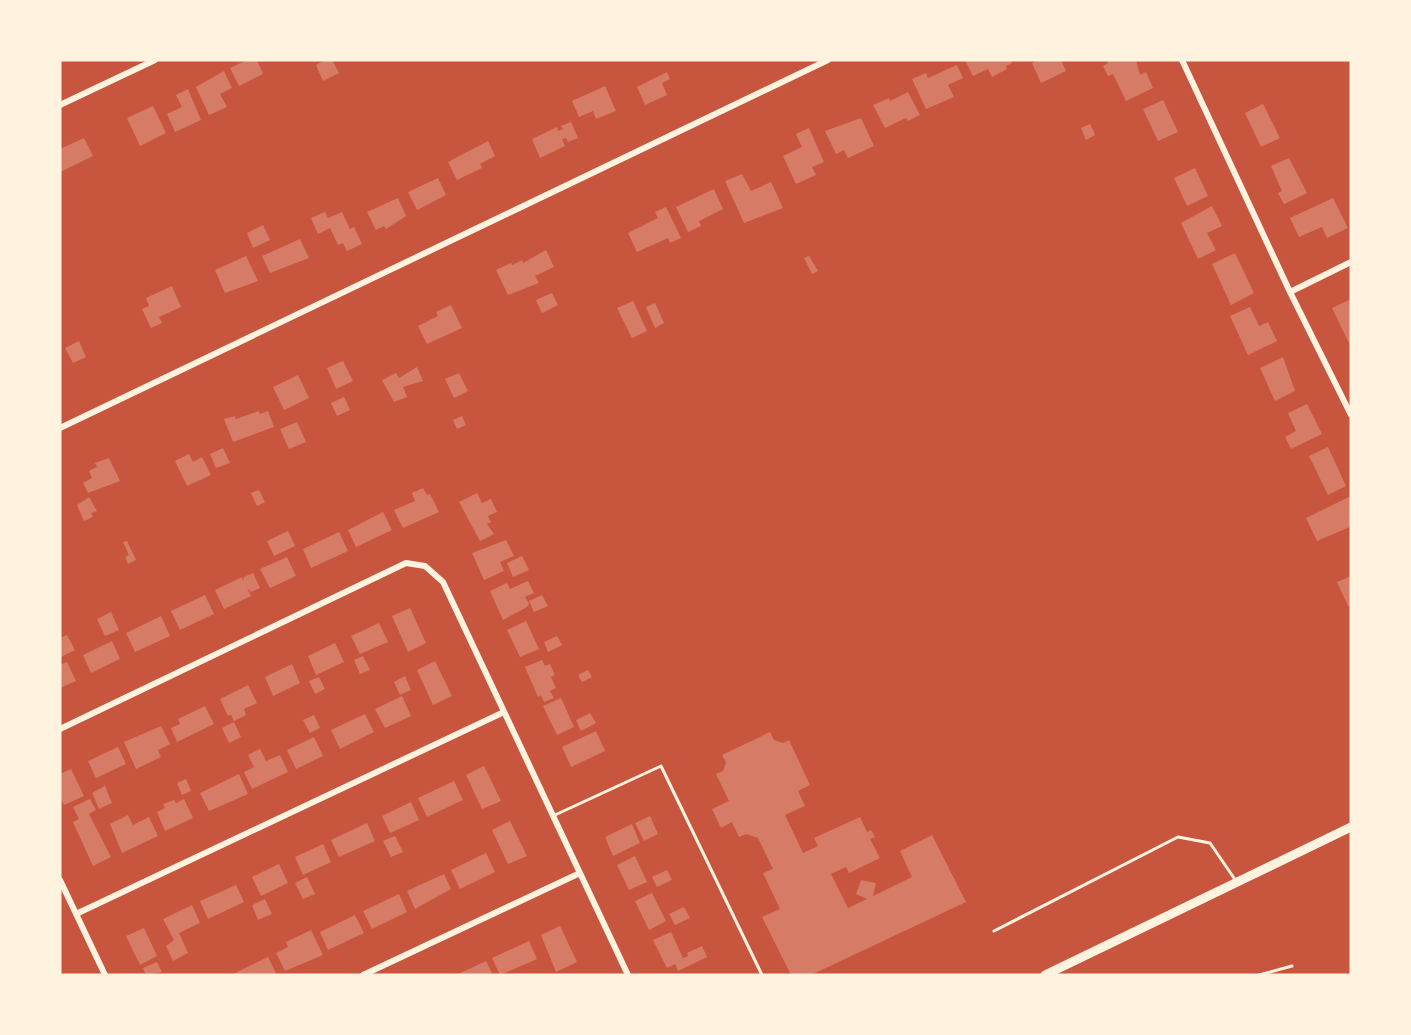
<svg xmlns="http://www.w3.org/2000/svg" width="1411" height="1035" viewBox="0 0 1411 1035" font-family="Helvetica,sans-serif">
	<rect width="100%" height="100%" fill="#c8553d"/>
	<path fill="#d67c66" d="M 247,60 L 257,60 L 263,74 L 239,86 L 230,68 Z
		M 325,60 L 332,60 L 339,73 L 323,81 L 316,65 Z
		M 965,60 L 1011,60 L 1012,63 L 1006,66 L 1007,69 L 992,77 L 988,69 L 973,76 Z
		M 1038,60 L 1061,60 L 1066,71 L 1041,83 L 1032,63 Z
		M 1107,60 L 1136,60 L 1140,75 L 1146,72 L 1153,88 L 1126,101 L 1113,74 L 1108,76 L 1103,66 L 1108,63 Z
		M 957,65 L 963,78 L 948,85 L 954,97 L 926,109 L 912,79 L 926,73 L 928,78 Z
		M 224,71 L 232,88 L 220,94 L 227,107 L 209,115 L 196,87 Z
		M 667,72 L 670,79 L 662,83 L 667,95 L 645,105 L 637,87 Z
		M 605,86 L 616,111 L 596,119 L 593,111 L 579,117 L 572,101 Z
		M 188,89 L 201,120 L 175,132 L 167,114 L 182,107 L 176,95 Z
		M 908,92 L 920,115 L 908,121 L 906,118 L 885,128 L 873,105 L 889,98 L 890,101 Z
		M 1163,100 L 1178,132 L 1158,141 L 1143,109 Z
		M 1263,104 L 1280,138 L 1261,147 L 1245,113 Z
		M 153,106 L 166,133 L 140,146 L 127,118 Z
		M 861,118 L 874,146 L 848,158 L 844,150 L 836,154 L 825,131 Z
		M 571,122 L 578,138 L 568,142 L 566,138 L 562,139 L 565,146 L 540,158 L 532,139 L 557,127 L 558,131 L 563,129 L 561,126 Z
		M 1090,124 L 1095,135 L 1086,140 L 1081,128 Z
		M 809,128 L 824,162 L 812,167 L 816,175 L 796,184 L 783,156 L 802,147 L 796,134 Z
		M 84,138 L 93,156 L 60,172 L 60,149 Z
		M 488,141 L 495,156 L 480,164 L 482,168 L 457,180 L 448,162 Z
		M 1289,158 L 1307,193 L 1284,204 L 1278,193 L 1282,191 L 1271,166 Z
		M 1195,168 L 1208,196 L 1187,206 L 1174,178 Z
		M 742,174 L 751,191 L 771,182 L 783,208 L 744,223 L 725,181 Z
		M 438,178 L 446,195 L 417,210 L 408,192 Z
		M 714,189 L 723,209 L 699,221 L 701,226 L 688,232 L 676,207 Z
		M 398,198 L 406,216 L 386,229 L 384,226 L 376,230 L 367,212 Z
		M 1333,198 L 1348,228 L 1327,238 L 1322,227 L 1299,237 L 1290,218 Z
		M 1212,206 L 1222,226 L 1207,233 L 1216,250 L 1198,259 L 1181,223 Z
		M 666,207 L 681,238 L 670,243 L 668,238 L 637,252 L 628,233 L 658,218 L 655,212 Z
		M 325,212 L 328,218 L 342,212 L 350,229 L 354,227 L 362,244 L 347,251 L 343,243 L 338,245 L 330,228 L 318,234 L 311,218 Z
		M 263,225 L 270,240 L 253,248 L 247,233 Z
		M 300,239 L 309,258 L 270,273 L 262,256 Z
		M 546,250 L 554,267 L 535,276 L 539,283 L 508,295 L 496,270 L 511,263 L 512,265 L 522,260 L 523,263 Z
		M 1235,253 L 1254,293 L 1231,305 L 1212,264 Z
		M 246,256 L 258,281 L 225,293 L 215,270 Z
		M 809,256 L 818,271 L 812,274 L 804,258 Z
		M 172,286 L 181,307 L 159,317 L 162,323 L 151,328 L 142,309 L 149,306 L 146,298 Z
		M 552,293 L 558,305 L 542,313 L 536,300 Z
		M 1351,299 L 1351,347 L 1332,308 Z
		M 633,301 L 647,331 L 632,338 L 617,308 Z
		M 655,303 L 664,323 L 655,328 L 646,307 Z
		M 451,305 L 462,328 L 427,344 L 418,326 L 438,316 L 436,312 Z
		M 1250,307 L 1259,326 L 1268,322 L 1277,341 L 1248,355 L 1230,316 Z
		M 79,341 L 86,357 L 73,363 L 65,348 Z
		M 1283,357 L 1295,391 L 1275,401 L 1260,368 Z
		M 343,361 L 353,381 L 336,389 L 327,368 Z
		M 417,367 L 423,381 L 403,387 L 407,397 L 394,402 L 382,380 L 396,373 L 399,378 Z
		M 459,373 L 468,391 L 454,398 L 445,379 Z
		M 298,375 L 309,398 L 284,410 L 273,387 Z
		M 344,397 L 350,410 L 337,416 L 331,403 Z
		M 1307,404 L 1322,434 L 1291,449 L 1285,437 L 1296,431 L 1288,413 Z
		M 259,411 L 260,414 L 268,411 L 274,427 L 233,442 L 224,419 L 235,416 L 236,419 Z
		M 462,416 L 466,425 L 457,429 L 453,420 Z
		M 297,422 L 306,442 L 289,449 L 280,429 Z
		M 1328,447 L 1346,486 L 1328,495 L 1309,456 Z
		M 223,448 L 230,463 L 216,468 L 210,454 Z
		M 189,454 L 193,462 L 202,457 L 211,475 L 187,486 L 175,461 Z
		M 109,458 L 120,481 L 88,493 L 83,483 L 92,478 L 89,471 L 97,467 L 95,463 Z
		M 423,488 L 427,495 L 430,494 L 439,512 L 403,528 L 394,510 L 415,501 L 412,493 Z
		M 259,490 L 265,502 L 257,506 L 251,493 Z
		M 477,493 L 482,503 L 491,499 L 497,512 L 488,516 L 491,522 L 487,524 L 494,534 L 480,541 L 459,502 Z
		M 1351,496 L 1350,527 L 1317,541 L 1306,518 Z
		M 89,497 L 97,511 L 91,513 L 93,517 L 84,521 L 77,505 Z
		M 383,512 L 392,530 L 356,547 L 348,530 Z
		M 288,531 L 295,546 L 274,556 L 267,541 Z
		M 339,532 L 348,551 L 311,568 L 303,549 Z
		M 506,540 L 514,556 L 500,562 L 504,571 L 484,580 L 472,553 Z
		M 127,541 L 136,560 L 128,564 L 125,557 L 129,555 L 123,542 Z
		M 522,556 L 529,570 L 513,577 L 507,563 Z
		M 287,557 L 296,576 L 270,588 L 260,569 Z
		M 253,573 L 260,588 L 251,592 L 247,588 L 251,596 L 224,609 L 215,590 L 242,577 L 243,581 L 244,577 Z
		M 1351,576 L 1351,605 L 1348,606 L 1337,582 Z
		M 528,581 L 534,593 L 525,597 L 529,604 L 527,607 L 503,620 L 490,591 L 507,583 L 510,589 Z
		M 205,595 L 214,614 L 180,630 L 171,611 Z
		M 542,595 L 548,606 L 534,612 L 529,601 Z
		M 410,608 L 426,643 L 408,652 L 392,616 Z
		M 111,612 L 119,630 L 105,636 L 97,619 Z
		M 161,616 L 170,636 L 135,652 L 126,633 Z
		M 526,621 L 539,649 L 520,657 L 507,630 Z
		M 379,623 L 388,642 L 360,654 L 351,636 Z
		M 67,635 L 75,650 L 61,657 L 60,638 Z
		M 557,636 L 562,645 L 548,652 L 544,642 Z
		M 112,641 L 120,659 L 91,673 L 83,655 Z
		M 335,643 L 344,662 L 316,675 L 308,656 Z
		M 363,656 L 370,670 L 360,674 L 354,660 Z
		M 542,660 L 545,666 L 550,664 L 555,675 L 551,677 L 556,688 L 550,691 L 554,698 L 544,702 L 541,695 L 538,697 L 525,667 Z
		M 435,661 L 452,696 L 433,705 L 417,670 Z
		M 67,662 L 76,681 L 60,688 L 60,665 Z
		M 292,664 L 300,683 L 273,696 L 265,677 Z
		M 588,670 L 592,677 L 582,682 L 578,675 Z
		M 405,676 L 411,690 L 400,695 L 394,682 Z
		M 319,677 L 325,689 L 315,694 L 309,681 Z
		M 248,685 L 257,703 L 244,709 L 246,715 L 234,721 L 231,715 L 228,716 L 220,699 Z
		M 402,696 L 411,716 L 385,728 L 375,709 Z
		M 561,698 L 574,727 L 557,735 L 543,706 Z
		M 205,706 L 214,724 L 177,742 L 171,728 L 180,724 L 178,719 Z
		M 590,713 L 596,723 L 581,731 L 576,720 Z
		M 365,714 L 374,732 L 340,749 L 331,730 Z
		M 314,715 L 320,728 L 310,733 L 303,720 Z
		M 234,722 L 241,737 L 229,743 L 222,728 Z
		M 161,726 L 170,744 L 158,750 L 161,757 L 136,769 L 124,742 Z
		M 596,731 L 605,751 L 571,767 L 562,747 Z
		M 770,732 L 774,740 L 783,743 L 789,740 L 810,785 L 798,791 L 805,806 L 785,815 L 803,853 L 818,846 L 814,838 L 860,817 L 867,832 L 871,830 L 875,837 L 870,839 L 880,858 L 849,873 L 846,867 L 831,874 L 848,908 L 867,899 L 856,894 L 861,880 L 876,883 L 873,896 L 912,877 L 900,851 L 932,835 L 966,902 L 811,975 L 791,975 L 762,917 L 780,909 L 763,873 L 773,869 L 758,838 L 746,834 L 739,837 L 732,822 L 721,828 L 712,809 L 729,801 L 716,774 L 723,771 L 726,762 L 722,755 Z
		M 314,737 L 323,756 L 296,769 L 287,750 Z
		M 118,747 L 126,764 L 96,778 L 88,761 Z
		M 260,749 L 266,761 L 280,755 L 288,772 L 252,789 L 244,772 L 254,767 L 248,755 Z
		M 484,766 L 501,801 L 482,809 L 466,775 Z
		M 71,769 L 84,796 L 64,805 L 60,797 L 60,774 Z
		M 239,774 L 248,794 L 209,811 L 200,793 Z
		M 186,779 L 191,791 L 182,795 L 177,783 Z
		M 454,781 L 463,800 L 427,817 L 418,798 Z
		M 105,786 L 112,803 L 99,809 L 92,793 Z
		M 90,799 L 96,810 L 89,814 L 111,857 L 93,866 L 73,822 L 79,819 L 73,807 Z
		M 184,799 L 193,818 L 165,831 L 157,812 L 165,808 L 163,804 L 174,800 L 176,803 Z
		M 411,802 L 419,820 L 390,833 L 382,816 Z
		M 128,815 L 133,825 L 149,817 L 158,836 L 122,853 L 110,824 Z
		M 650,816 L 658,834 L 644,841 L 635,823 Z
		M 510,821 L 527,856 L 508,864 L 492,830 Z
		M 367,823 L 375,841 L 339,857 L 331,840 Z
		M 632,824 L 640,843 L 613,856 L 605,837 Z
		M 395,836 L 403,852 L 391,857 L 383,841 Z
		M 323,844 L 331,862 L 303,875 L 295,857 Z
		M 486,853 L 495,872 L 460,889 L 451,870 Z
		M 635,856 L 647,882 L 629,890 L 617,865 Z
		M 279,864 L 288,883 L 261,896 L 252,877 Z
		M 667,870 L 672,880 L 657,887 L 652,877 Z
		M 444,874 L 451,889 L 415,909 L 407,891 Z
		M 307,877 L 315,894 L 303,899 L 295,883 Z
		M 236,885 L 244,902 L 208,919 L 200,901 Z
		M 652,893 L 666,921 L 649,930 L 635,901 Z
		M 399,894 L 407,912 L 372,929 L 363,911 Z
		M 265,899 L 272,914 L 258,920 L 252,905 Z
		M 192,905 L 200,923 L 179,933 L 188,953 L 173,961 L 166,946 L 174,940 L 163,919 Z
		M 684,907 L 690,918 L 675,925 L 669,914 Z
		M 355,915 L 364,933 L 328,950 L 320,932 Z
		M 560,926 L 577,962 L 556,972 L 541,935 Z
		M 144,928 L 157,956 L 140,965 L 126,936 Z
		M 311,930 L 323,955 L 285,971 L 276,953 L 288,947 L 286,942 Z
		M 671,932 L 683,958 L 688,956 L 687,953 L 702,946 L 707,957 L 678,971 L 675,964 L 667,968 L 653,940 Z
		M 529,941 L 537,959 L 500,975 L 492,958 Z
		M 268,957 L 277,975 L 231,975 Z
		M 486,961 L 493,975 L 456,975 Z
		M 157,962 L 162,972 L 146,975 L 143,968 Z"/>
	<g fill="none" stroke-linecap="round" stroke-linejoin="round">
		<path stroke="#fff3e0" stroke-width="3" d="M 555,815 L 661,766 L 762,975
			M 994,931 L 1178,837 L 1210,843 L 1236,881
			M 1259,975 L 1292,966"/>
		<path stroke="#fff3e0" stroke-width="6" d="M 1182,60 L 1290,292 L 1351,415
			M 60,105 L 155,60
			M 1290,292 L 1351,262
			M 60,428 L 828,60
			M 60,729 L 406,563 L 425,566 L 443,582 L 628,975
			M 60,880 L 105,975
			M 76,914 L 504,712
			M 363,975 L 580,873"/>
		<path stroke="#fff3e0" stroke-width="9" d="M 1045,975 L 1351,827"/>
	</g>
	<rect width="1411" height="1035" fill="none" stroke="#fff3e0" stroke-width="123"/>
</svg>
